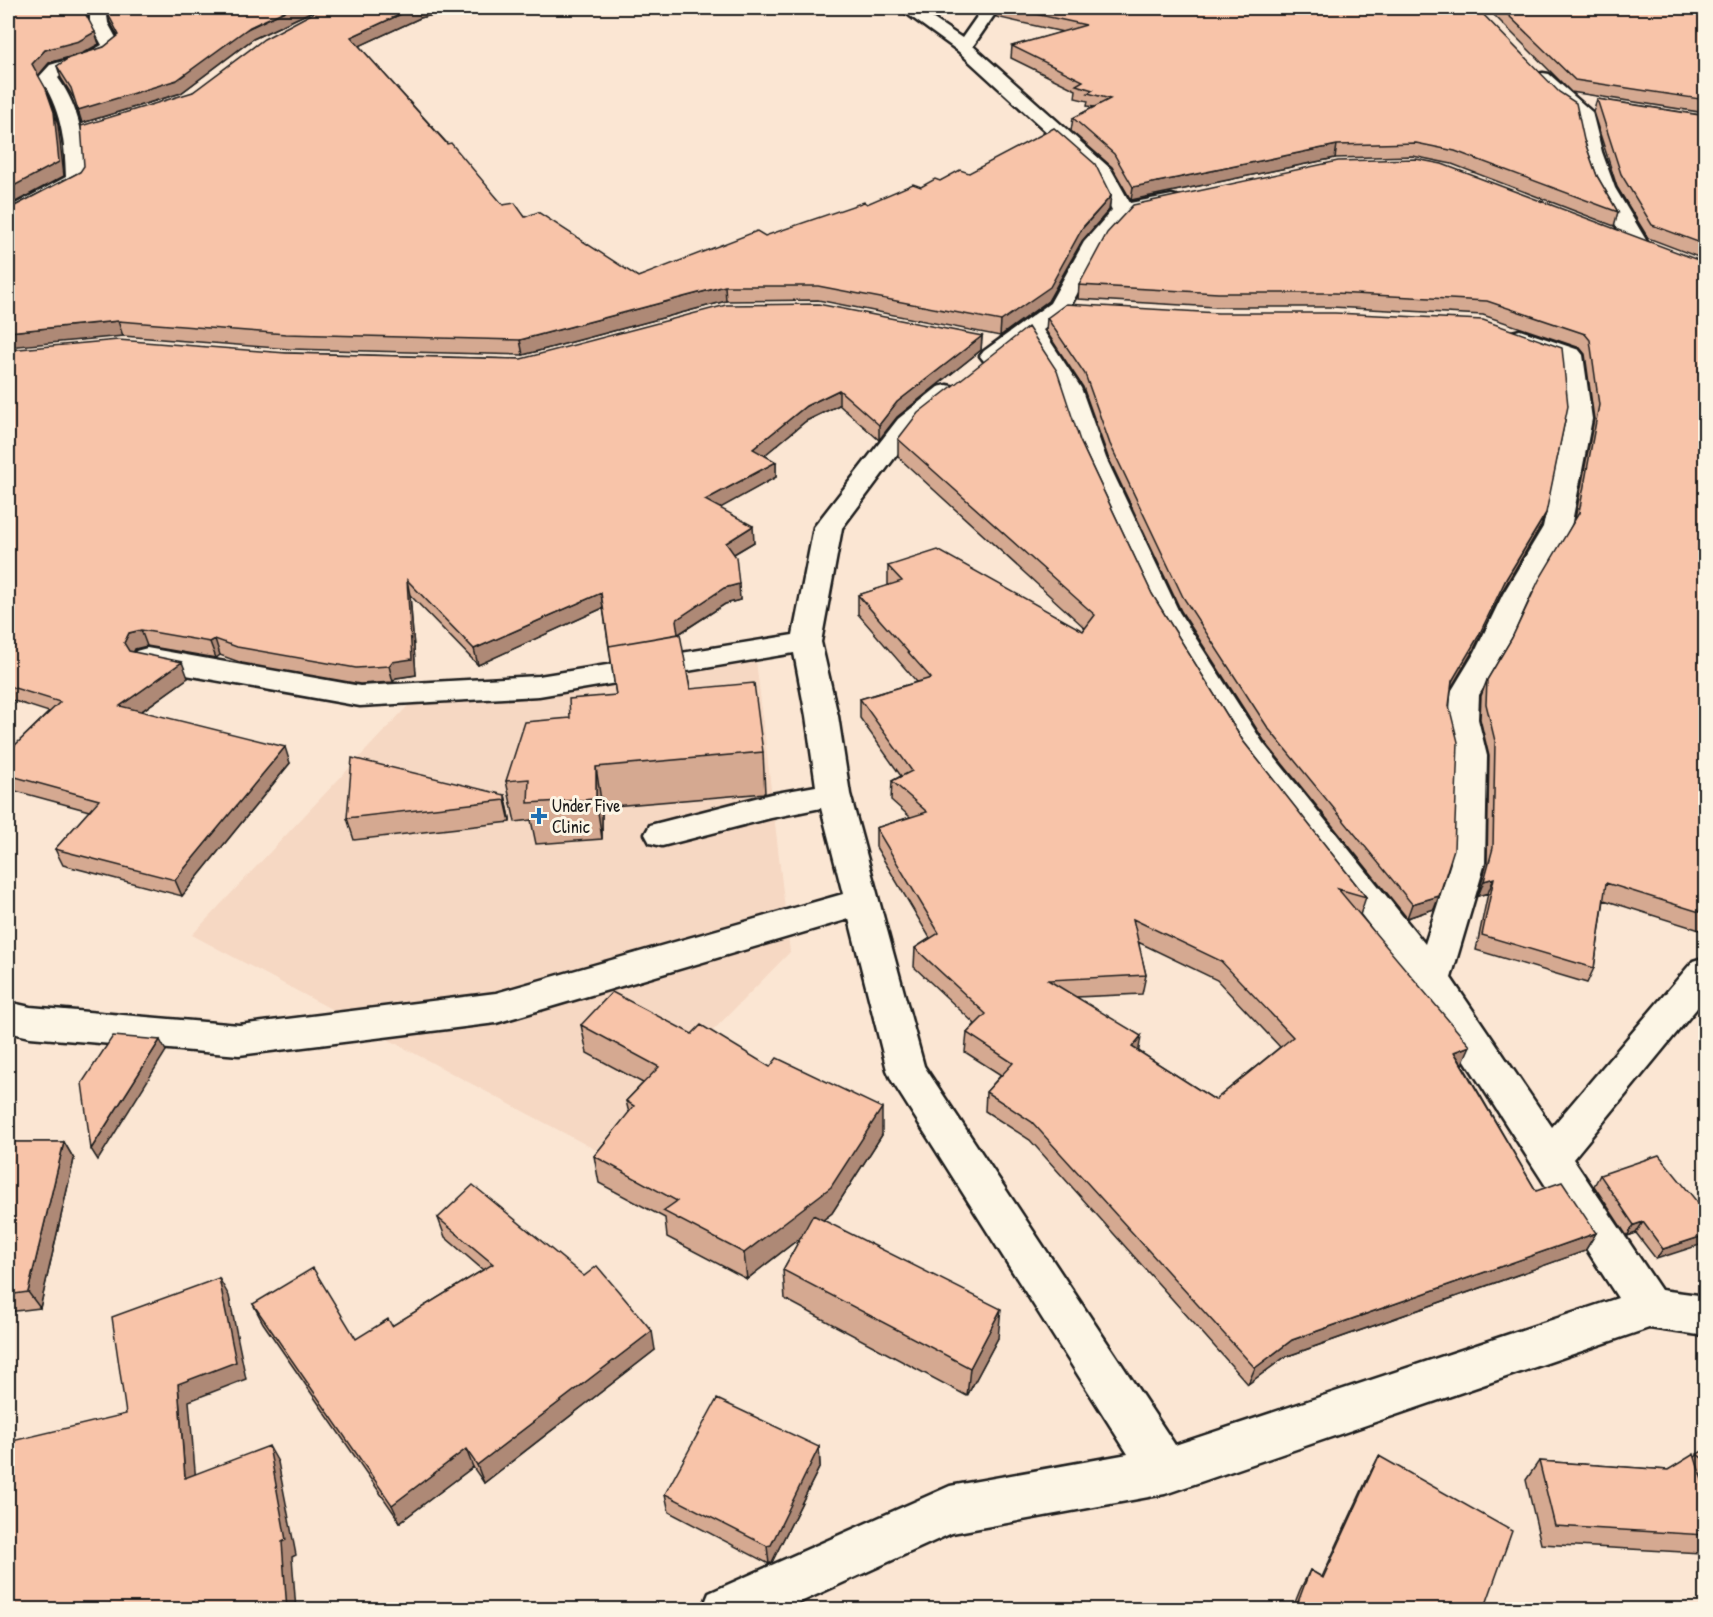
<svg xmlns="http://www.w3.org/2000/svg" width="1713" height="1617" viewBox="0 0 1713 1617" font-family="'Patrick Hand',sans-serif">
	<rect width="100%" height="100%" fill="#fbe6d3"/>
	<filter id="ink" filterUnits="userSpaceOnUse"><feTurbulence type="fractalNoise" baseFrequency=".0167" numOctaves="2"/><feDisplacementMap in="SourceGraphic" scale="12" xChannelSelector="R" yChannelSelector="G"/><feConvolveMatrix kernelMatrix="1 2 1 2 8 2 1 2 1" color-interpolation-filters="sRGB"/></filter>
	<g filter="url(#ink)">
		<path fill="#f6d8c3" d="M 754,643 L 790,952 L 596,1150 L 192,935 L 417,696 Z"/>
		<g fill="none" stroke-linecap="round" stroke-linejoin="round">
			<g stroke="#1c1c1c" stroke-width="5">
				<path id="minor" d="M 90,8 L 106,8 L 108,23 L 121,47 C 105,67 74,61 58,78 C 80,109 85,142 86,180 L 83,184 L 15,220 L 8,222 L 8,208 L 66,177 C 65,140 61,108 39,77 L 50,65 L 84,55 L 102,45 L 90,23 Z
					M 899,8 L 917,8 L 962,38 L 983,8 L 999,8 L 973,46 L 1111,169 L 1130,203 L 1172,195 L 1179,197 L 1182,201 L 1179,205 L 1130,216 L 1104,245 L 1067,312 L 1043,330 L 1081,388 L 1106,458 L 1179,612 L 1263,743 L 1425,944 L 1451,863 L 1455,756 L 1446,719 L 1449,695 L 1475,652 L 1503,594 L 1543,527 L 1566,419 L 1560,359 L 1512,342 L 1508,337 L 1512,332 L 1520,330 L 1579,350 L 1583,355 L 1592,419 L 1571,527 L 1531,594 L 1505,652 L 1479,695 L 1478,719 L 1487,756 L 1485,863 L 1451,978 L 1552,1127 L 1693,961 L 1706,957 L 1706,997 L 1573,1159 L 1661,1290 L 1706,1296 L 1706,1336 L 1649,1328 L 1165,1494 L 952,1533 L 783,1610 L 702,1610 L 709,1593 L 950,1486 L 1128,1454 L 892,1081 L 887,1070 L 849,919 L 496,1023 L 239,1055 L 30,1037 L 8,1032 L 8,1002 L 30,1007 L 239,1025 L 496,993 L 843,894 L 821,808 L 771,818 L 662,846 L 650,843 L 645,834 L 650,825 L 662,822 L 771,794 L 816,786 L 806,716 L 794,653 L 539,696 L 360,706 L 147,668 L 136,665 L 132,658 L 136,651 L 147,648 L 360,686 L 539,676 L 793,635 L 814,527 L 898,419 L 938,387 L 947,385 L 956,387 L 959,392 L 956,397 L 916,429 L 842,528 L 821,642 L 838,716 L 850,794 L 924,1066 L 1175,1445 L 1618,1298 L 1419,989 L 1241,759 L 1151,612 L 1080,458 L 1057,388 L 1027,341 C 1013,351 1001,365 984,361 L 980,356 L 984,351 L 1050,303 L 1084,242 L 1112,210 L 1095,176 L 958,51 Z
					M 1543,73 L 1549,74 L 1592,112 L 1602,152 L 1615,188 L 1649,245 L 1646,250 L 1638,251 L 1630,250 L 1627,245 L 1595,188 L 1582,152 L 1574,114 L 1557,103 L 1534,78 L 1537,74 Z"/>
			</g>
			<use href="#minor" fill="#fcf5e5" fill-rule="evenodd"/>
		</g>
		<path fill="#d5a991" stroke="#1c1c1c" stroke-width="1.5" fill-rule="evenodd" d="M 106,8 L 319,8 L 253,39 L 181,93 L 82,123 L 75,100 L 61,78 L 57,66 L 104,47 L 118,36 L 110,22 Z
			M 327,8 L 464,8 L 420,18 L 359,46 L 503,205 L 638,277 L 940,181 L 969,173 L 1111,196 L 1109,210 L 1082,241 L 1048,301 L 1000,336 L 818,300 L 726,301 L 523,355 L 290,349 L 123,336 L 11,208 L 80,172 L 193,92 Z
			M 957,8 L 981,8 L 977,12 Z
			M 996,8 L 1477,8 L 1584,140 L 1597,176 L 1618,212 L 1614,226 L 1452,164 L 1413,156 L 1335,158 L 1131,200 L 1112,167 L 1071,131 L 1073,118 L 1094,107 L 1087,106 L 1088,101 L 1075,98 L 1076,90 L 1011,58 L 1012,46 L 1063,32 L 996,17 Z
			M 1487,8 L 1706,8 L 1706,113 L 1571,92 Z
			M 1597,99 L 1706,116 L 1706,260 L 1648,238 L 1617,187 L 1593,112 Z
			M 1706,263 L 1706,932 L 1604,900 L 1594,968 L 1587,983 L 1476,950 L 1488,893 L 1478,896 L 1487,863 L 1489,756 L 1480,719 L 1481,696 L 1487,680 L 1512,638 L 1575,519 L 1594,419 L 1585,354 L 1580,348 L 1483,315 L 1332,307 L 1216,307 L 1078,299 L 1079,285 Z
			M 1047,318 L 1546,513 L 1541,526 L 1501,593 L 1473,651 L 1451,688 L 1434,909 L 1407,918 L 1265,742 L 1181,611 L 1108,457 L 1083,387 L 1046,331 Z
			M 982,336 L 981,350 L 897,417 L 879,440 L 839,405 L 806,421 L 764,455 L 776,462 L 776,477 L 719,508 L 754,542 L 734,554 L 740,600 L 725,604 L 679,634 L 690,689 L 763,752 L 765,793 L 602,807 L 602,839 L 536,844 L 531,820 L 515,822 L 506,781 L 570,718 L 616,695 L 603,608 L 478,665 L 410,595 L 416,675 L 396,678 L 393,682 L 360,684 L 242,663 L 220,655 L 216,658 L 147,646 L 135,649 L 134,652 L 188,678 L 141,712 L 290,763 L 182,896 L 63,865 L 55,849 L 89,811 L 8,789 L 8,752 L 49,712 L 8,699 L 8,350 L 286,353 L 521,359 Z
			M 898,439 L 1080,441 L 1152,594 L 1243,741 L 1366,897 L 1360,915 L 1462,1064 L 1536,1191 L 1596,1233 L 1585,1251 L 1285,1357 L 1248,1384 L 1030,1140 L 985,1111 L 986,1092 L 1001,1075 L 965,1052 L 967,1033 L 975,1024 L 914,967 L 915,948 L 930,938 L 876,847 L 876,828 L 910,817 L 891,800 L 892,781 L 901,776 L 860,718 L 860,699 L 917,682 L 858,614 L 858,595 L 888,586 L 888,566 L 1083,631 L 1085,628 L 898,457 ZM 1138,942 L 1217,980 L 1280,1047 L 1215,1100 L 1138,1051 L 1077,997 L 1142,994 L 1146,975 Z
			M 505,795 L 510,818 L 510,822 L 354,840 L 347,818 Z
			M 581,1025 L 882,1135 L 832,1213 L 823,1220 L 998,1338 L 967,1396 L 785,1299 L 783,1270 L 801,1237 L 747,1279 L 667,1237 L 665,1218 L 599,1183 L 594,1156 L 629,1113 L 626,1101 L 643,1083 L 587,1053 Z
			M 8,1142 L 64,1142 L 74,1159 L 40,1308 L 8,1312 Z
			M 1600,1175 L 1706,1213 L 1656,1259 L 1636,1233 L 1627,1236 L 1594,1186 Z
			M 438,1218 L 655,1350 L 484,1483 L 473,1467 L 400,1522 L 263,1323 L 253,1304 L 356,1339 L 392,1326 L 483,1270 L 445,1237 Z
			M 819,1447 L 820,1466 L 772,1562 L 769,1564 L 669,1512 L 665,1494 Z
			M 1706,1449 L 1706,1487 L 1703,1485 L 1706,1493 L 1706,1549 L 1701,1553 L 1541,1544 L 1526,1480 L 1539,1461 L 1668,1470 L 1695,1457 Z
			M 1379,1456 L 1484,1610 L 1292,1610 L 1300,1590 L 1310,1570 L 1322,1577 L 1368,1477 Z"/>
		<path fill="#ae8976" stroke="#1c1c1c" stroke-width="1.5" d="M 84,8 L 88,8 L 88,23 L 84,11 Z
			M 291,8 L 319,8 L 253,39 L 181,93 L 82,123 L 78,110 Z
			M 414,8 L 464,8 L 420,18 L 353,49 L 351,37 Z
			M 95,32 L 99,44 L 83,53 L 49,63 L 37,77 L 32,64 L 45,50 Z
			M 46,89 L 58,125 L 64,176 L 8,206 L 8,189 Z
			M 1337,145 L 1335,158 L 1131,200 L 1133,187 Z
			M 1111,196 L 1109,210 L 1082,241 L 1048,301 L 1000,336 L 1001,321 Z
			M 725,286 L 726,301 L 523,355 L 520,340 Z
			M 118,321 L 123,336 L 8,347 L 8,332 Z
			M 982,336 L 981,350 L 897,417 L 879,440 L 879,425 L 897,402 Z
			M 839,390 L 839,405 L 806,421 L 754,464 L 753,449 L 806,406 Z
			M 776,462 L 776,477 L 706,516 L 705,500 Z
			M 1546,513 L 1541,526 L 1501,593 L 1473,651 L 1447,695 L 1452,681 L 1506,579 Z
			M 753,526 L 754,542 L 727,558 L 726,543 Z
			M 407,580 L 410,595 L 416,675 L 396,678 L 393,682 L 389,666 Z
			M 739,584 L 740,600 L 725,604 L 677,635 L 676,620 L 724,588 Z
			M 601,593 L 603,608 L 478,665 L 474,649 Z
			M 141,630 L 147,646 L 135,649 L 130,659 L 124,643 L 129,633 Z
			M 215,639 L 220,655 L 216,658 L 210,642 Z
			M 182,662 L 188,678 L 126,722 L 120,706 Z
			M 285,747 L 290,763 L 182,896 L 175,880 Z
			M 596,767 L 602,807 L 602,839 L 596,799 Z
			M 505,795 L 510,818 L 510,822 L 505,800 Z
			M 1494,878 L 1488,893 L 1478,896 L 1484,881 Z
			M 1439,896 L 1434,909 L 1407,918 L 1412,904 Z
			M 1141,1036 L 1138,1055 L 1132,1047 Z
			M 160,1040 L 166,1051 L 98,1160 L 91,1149 Z
			M 1470,1046 L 1462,1064 L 1454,1052 Z
			M 882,1108 L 882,1135 L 832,1213 L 747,1279 L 744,1253 Z
			M 64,1142 L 74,1159 L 40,1308 L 28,1292 Z
			M 1643,1222 L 1636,1233 L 1627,1236 L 1634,1225 Z
			M 1596,1233 L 1585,1251 L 1285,1357 L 1248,1384 L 1255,1368 L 1292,1340 Z
			M 1706,1235 L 1706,1243 L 1656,1259 L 1663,1249 Z
			M 219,1278 L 229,1296 L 246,1379 L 189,1401 L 197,1494 L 185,1478 L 178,1384 Z
			M 1001,1309 L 998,1338 L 967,1396 L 970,1368 Z
			M 652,1331 L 655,1350 L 484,1483 L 477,1465 Z
			M 269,1446 L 278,1462 L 296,1555 L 292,1557 L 296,1610 L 287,1610 Z
			M 819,1447 L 820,1466 L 772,1562 L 769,1564 L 767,1546 Z
			M 466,1449 L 473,1467 L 400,1522 L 392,1505 Z"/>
		<path fill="#f8c4a9" stroke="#1c1c1c" stroke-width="1.5" fill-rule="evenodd" d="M 8,8 L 84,8 L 84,11 L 95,32 L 79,41 L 45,50 L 32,64 L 46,89 L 54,112 L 59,162 L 8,189 Z
			M 106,8 L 291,8 L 250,27 L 177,80 L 78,110 L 71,88 L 57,66 L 69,58 L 104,47 L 119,35 L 106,10 Z
			M 327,8 L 414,8 L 351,37 L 447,144 L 451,143 L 503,205 L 515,203 L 525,217 L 538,212 L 638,277 L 757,231 L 765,236 L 864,202 L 867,204 L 913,184 L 921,187 L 935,179 L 940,181 L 960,170 L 969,173 L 1054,128 L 1095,164 L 1111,196 L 1083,227 L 1050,287 L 1001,321 L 818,286 L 725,286 L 520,340 L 286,334 L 118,321 L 8,332 L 8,209 L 11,208 L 80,172 L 84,166 L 81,126 L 193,92 L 264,39 L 315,12 Z
			M 1008,8 L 1477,8 L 1559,92 L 1576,103 L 1584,140 L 1597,176 L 1618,212 L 1455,151 L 1416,143 L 1337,145 L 1133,187 L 1114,154 L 1073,118 L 1110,99 L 1088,93 L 1093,90 L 1076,85 L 1083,81 L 1012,46 L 1086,25 Z
			M 1501,8 L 1706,8 L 1706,100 L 1575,80 Z
			M 1597,99 L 1706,116 L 1706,245 L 1652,225 L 1621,174 Z
			M 1416,159 L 1442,164 L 1706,263 L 1706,914 L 1606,883 L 1594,968 L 1482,935 L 1494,878 L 1484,881 L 1493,848 L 1495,741 L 1486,704 L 1487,680 L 1512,638 L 1539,580 L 1579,513 L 1599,405 L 1590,340 L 1585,334 L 1487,301 L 1335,293 L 1218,293 L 1079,285 L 1107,233 L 1133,205 L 1338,161 Z
			M 818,304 L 982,336 L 897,402 L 879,425 L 839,390 L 806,406 L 753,449 L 776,462 L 705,500 L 753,526 L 726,543 L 736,557 L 739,584 L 724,588 L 676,620 L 678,634 L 609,646 L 601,593 L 474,649 L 407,580 L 412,659 L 392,662 L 389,666 L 356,668 L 237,647 L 215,639 L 210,642 L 141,630 L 129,633 L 124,643 L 129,651 L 182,662 L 120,706 L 285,747 L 175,880 L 55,849 L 99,800 L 8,775 L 8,752 L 60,702 L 8,686 L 8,350 L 118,340 L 286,353 L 521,359 L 726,305 Z
			M 1066,304 L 1218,313 L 1335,313 L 1483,320 L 1562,348 L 1568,406 L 1546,513 L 1506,579 L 1478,637 L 1452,681 L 1449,706 L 1458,742 L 1454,849 L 1439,896 L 1412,904 L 1268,728 L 1183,597 L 1110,444 L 1085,374 L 1047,318 Z
			M 1028,327 L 1057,371 L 1080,441 L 1152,594 L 1243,741 L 1366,897 L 1338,889 L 1470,1046 L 1454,1052 L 1536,1191 L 1562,1182 L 1596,1233 L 1292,1340 L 1255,1368 L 1032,1122 L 986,1092 L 1013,1063 L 967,1033 L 986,1014 L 915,948 L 939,933 L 876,828 L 927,812 L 892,781 L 912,771 L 860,699 L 931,678 L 858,595 L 902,581 L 888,566 L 938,550 L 1083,631 L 1095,615 L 898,439 L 918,413 ZM 1133,919 L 1221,961 L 1293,1037 L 1215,1100 L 1132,1047 L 1141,1036 L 1048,980 L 1146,975 Z
			M 680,634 L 690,689 L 754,683 L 763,752 L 596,767 L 596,799 L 528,803 L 529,779 L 506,781 L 525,722 L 570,718 L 569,699 L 616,695 L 609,646 Z
			M 352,758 L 505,795 L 505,800 L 347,818 Z
			M 612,992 L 692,1034 L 701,1025 L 770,1067 L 777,1058 L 882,1108 L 831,1187 L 744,1253 L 663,1211 L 677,1201 L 594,1156 L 634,1106 L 626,1101 L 659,1067 L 581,1025 Z
			M 113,1036 L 160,1040 L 91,1149 L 82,1083 Z
			M 8,1142 L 64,1142 L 28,1292 L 8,1295 Z
			M 1659,1155 L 1706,1213 L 1706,1235 L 1663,1249 L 1643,1222 L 1634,1225 L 1600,1175 Z
			M 473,1185 L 584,1276 L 597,1266 L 652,1331 L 477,1465 L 466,1449 L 392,1505 L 253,1304 L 313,1268 L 356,1339 L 388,1319 L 392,1326 L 493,1264 L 438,1218 Z
			M 813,1215 L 1001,1309 L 970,1368 L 783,1270 Z
			M 219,1278 L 236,1362 L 178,1384 L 185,1478 L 269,1446 L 286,1540 L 282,1542 L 287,1610 L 8,1610 L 8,1442 L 126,1414 L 112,1317 Z
			M 717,1399 L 819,1447 L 771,1545 L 767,1546 L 665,1494 Z
			M 1706,1449 L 1706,1461 L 1697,1454 Z
			M 1694,1454 L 1706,1493 L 1706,1535 L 1555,1526 L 1539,1461 L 1668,1470 Z
			M 1379,1456 L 1512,1531 L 1484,1610 L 1295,1610 L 1310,1570 L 1323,1578 Z"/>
	</g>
	<path fill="#1f6fb2" stroke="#fcf5e5" stroke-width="2" d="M536 807h6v6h6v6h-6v6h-6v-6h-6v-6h6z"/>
	<g text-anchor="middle" stroke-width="6" stroke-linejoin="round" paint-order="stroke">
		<g font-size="18" fill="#1c1c1c" stroke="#fcf5e5" text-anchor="start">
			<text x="552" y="812">Under Five<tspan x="552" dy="21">Clinic</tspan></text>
		</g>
	</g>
	<rect width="1713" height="1617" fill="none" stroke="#fcf5e5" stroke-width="30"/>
	<rect x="15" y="15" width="1683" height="1587" fill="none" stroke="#1c1c1c" stroke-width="2" filter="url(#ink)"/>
</svg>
